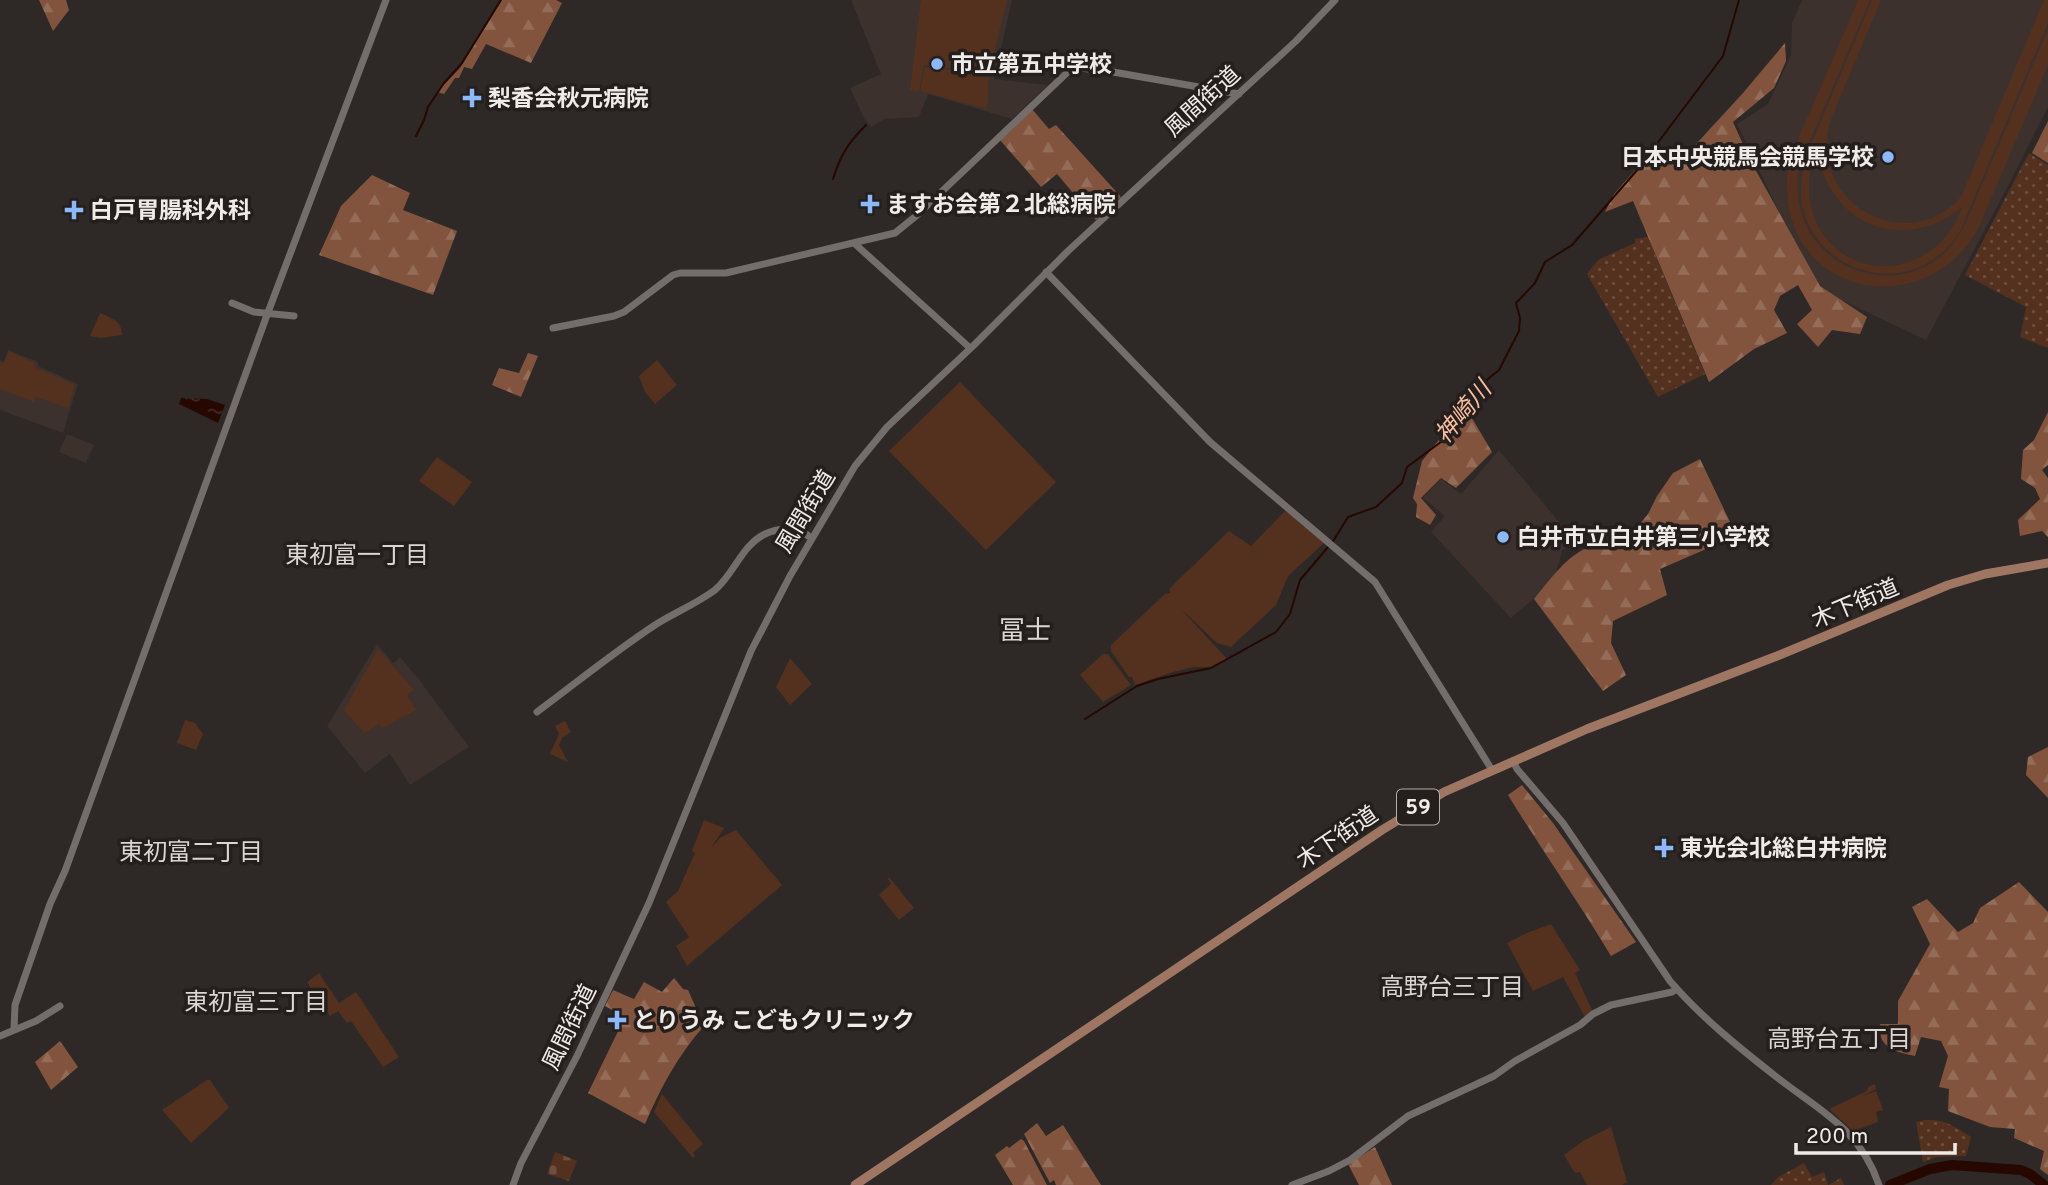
<svg xmlns="http://www.w3.org/2000/svg" width="2048" height="1185" viewBox="0 0 2048 1185" font-family="Overpass,'Noto Sans JP',sans-serif">
	<defs>
		<pattern id="grass-dots" width="8" height="8" patternUnits="userSpaceOnUse" patternTransform="scale(1.75)"><rect width="8" height="8" fill="#54311e"/><path d="M2 2h.1M6 6h.1" fill="none" stroke="#6d4f3f" stroke-width="1.8" stroke-linecap="round"/></pattern>
		<pattern id="forest-firs" width="22" height="20" patternUnits="userSpaceOnUse" patternTransform="scale(1.75)"><rect width="22" height="20" fill="#82543d"/><path d="M5 1l3.5 6h-7zM16 11l3.5 6h-7z" fill="#946d59"/></pattern>
		<pattern id="cemetery-stones" width="16" height="16" patternUnits="userSpaceOnUse" patternTransform="scale(1.75)"><rect width="16" height="16" fill="#54311e"/><path d="M2 7V4a2 2 0 0 1 4 0v3zM10 15v-3a2 2 0 0 1 4 0v3z" fill="#6d4f3f"/></pattern>
		<pattern id="water-ripples" width="26" height="14" patternUnits="userSpaceOnUse" patternTransform="scale(1.75)"><rect width="26" height="14" fill="#260800"/><path d="M2 4q2-2 4 0t4 0M15 11q2-2 4 0t4 0" fill="none" stroke="#462c25"/></pattern>
	</defs>
	<rect width="100%" height="100%" fill="#2e2926"/>
	<path fill="#3c312c" d="M 851,0 L 1012,0 L 994,79 L 1048,85 L 1012,119 L 928,94 L 919,117 L 884,119 L 871,127 L 865,120 L 850,88 L 881,74 Z
		M 1802,0 L 2048,0 L 2048,107 L 2006,190 L 1926,340 L 1820,290 L 1809,275 L 1737,124 L 1768,104 L 1791,55 L 1792,23 Z
		M 8,350 L 38,362 L 38,366 L 78,384 L 63,433 L 0,410 L 0,360 L 4,361 Z
		M 67,434 L 94,445 L 86,463 L 59,452 Z
		M 1499,450 L 1575,541 L 1562,551 L 1556,573 L 1559,577 L 1511,618 L 1431,532 L 1445,516 L 1423,498 L 1441,479 L 1461,494 Z
		M 377,644 L 393,663 L 400,657 L 423,684 L 423,685 L 469,747 L 410,785 L 390,754 L 365,773 L 327,726 Z"/>
	<path fill="url(#grass-dots)" d="M 2029,153 L 2048,165 L 2048,348 L 2020,337 L 2026,307 L 1965,275 Z
		M 1652,236 L 1653,249 L 1705,374 L 1658,397 L 1587,274 L 1598,260 L 1635,243 L 1635,239 Z
		M 1925,1120 C 1945,1119 1955,1126 1971,1137 L 1966,1156 L 1937,1157 L 1923,1162 L 1916,1122 Z
		M 1804,1163 L 1812,1177 L 1824,1172 L 1828,1185 L 1841,1178 L 1844,1185 L 1771,1185 L 1778,1177 Z"/>
	<path fill="url(#forest-firs)" d="M 39,0 L 66,0 L 69,10 L 53,31 Z
		M 501,0 L 556,0 L 562,3 L 531,63 L 486,44 L 472,69 L 464,67 L 459,78 L 455,78 L 444,94 L 437,92 L 460,68 Z
		M 1785,43 L 1786,61 L 1774,88 L 1733,122 L 1750,160 L 1820,286 L 1867,317 L 1860,334 L 1832,330 L 1818,347 L 1797,324 L 1812,310 L 1798,285 L 1780,296 L 1774,310 L 1787,333 L 1754,349 L 1709,382 L 1633,201 L 1605,212 L 1614,194 L 1637,168 L 1686,155 L 1743,93 Z
		M 1032,109 L 1049,129 L 1056,125 L 1121,197 L 1096,220 L 1057,174 L 1041,187 L 1000,140 Z
		M 2048,121 L 2048,163 L 2032,153 Z
		M 372,175 L 410,193 L 403,210 L 457,231 L 433,295 L 319,255 L 341,206 Z
		M 528,353 L 538,356 L 521,397 L 492,385 L 499,368 L 519,373 Z
		M 2048,412 L 2048,465 L 2042,470 L 2048,478 L 2048,537 L 2042,531 L 2020,536 L 2018,520 L 2040,499 L 2035,488 L 2021,479 L 2023,450 L 2034,440 Z
		M 1469,413 L 1492,452 L 1456,488 L 1441,478 L 1421,498 L 1436,515 L 1430,525 L 1416,517 L 1417,504 L 1413,498 L 1422,461 L 1426,456 L 1455,420 Z
		M 1700,459 L 1731,524 L 1733,535 L 1720,543 L 1660,569 L 1667,595 L 1613,621 L 1611,643 L 1626,675 L 1603,691 L 1534,599 C 1550,580 1567,554 1592,546 C 1600,543 1611,543 1620,541 L 1630,548 L 1638,545 L 1634,531 L 1648,514 L 1657,496 L 1673,473 Z
		M 2048,747 L 2048,798 L 2026,775 L 2028,757 Z
		M 1522,785 L 1553,823 L 1636,942 L 1611,956 C 1578,901 1541,849 1508,795 Z
		M 2019,882 L 2048,912 L 2048,1175 L 2040,1169 L 2044,1151 L 2014,1138 L 2015,1129 L 1990,1127 L 1948,1111 L 1949,1089 L 1939,1087 L 1948,1056 L 1941,1041 L 1921,1037 L 1915,1056 C 1896,1052 1877,1048 1880,1024 L 1898,1024 L 1898,1001 L 1930,944 L 1912,907 L 1927,899 L 1958,932 L 1973,923 L 1980,908 Z
		M 674,978 L 683,989 L 688,990 L 704,1026 C 678,1055 660,1089 645,1124 L 588,1093 L 625,1017 L 605,1006 L 613,990 L 634,999 L 644,982 L 662,992 Z
		M 60,1041 L 78,1067 L 51,1090 L 35,1062 Z
		M 1037,1123 L 1046,1136 L 1063,1125 L 1101,1185 L 1056,1185 L 1054,1180 L 1050,1183 L 1024,1134 Z
		M 1021,1139 L 1024,1141 L 1047,1185 L 1013,1185 L 995,1155 L 1007,1146 L 1009,1148 Z
		M 1375,1147 L 1392,1185 L 1359,1185 L 1348,1164 Z"/>
	<path fill="url(#cemetery-stones)" d="M 555,1152 L 577,1161 L 569,1181 L 547,1174 Z"/>
	<path fill="#54311e" fill-rule="evenodd" d="M 921,0 L 1007,0 L 989,73 L 924,65 L 919,91 L 910,90 Z
		M 1858,0 L 1870,0 L 1800,164 C 1777,272 1922,322 1967,220 L 2048,29 L 2048,65 L 1978,229 C 1927,320 1793,299 1787,193 C 1784,160 1804,127 1816,98 C 1830,65 1844,33 1858,0 Z
		M 1872,0 L 1881,0 L 1831,119 C 1805,199 1904,260 1961,197 L 2044,0 L 2048,0 L 2048,23 L 1959,234 C 1949,248 1935,261 1918,268 C 1870,287 1812,257 1802,205 C 1799,185 1803,166 1810,147 ZM 1818,149 C 1820,160 1821,171 1826,180 C 1852,236 1917,245 1962,207 C 1935,287 1827,286 1810,202 C 1807,183 1809,166 1818,149 Z
		M 925,67 L 989,75 L 987,109 L 920,91 Z
		M 100,313 C 113,319 122,321 122,335 L 101,338 L 90,336 Z
		M 9,351 L 35,363 L 34,367 L 75,385 L 68,408 L 36,397 L 34,402 L 0,389 L 0,362 L 4,363 Z
		M 657,360 L 677,385 L 655,404 L 645,392 L 639,376 Z
		M 960,382 L 1056,482 L 986,550 L 889,451 Z
		M 437,457 L 472,482 L 454,506 L 419,481 Z
		M 1286,510 L 1324,543 L 1288,576 L 1276,605 L 1231,647 L 1217,643 L 1180,608 L 1227,659 L 1210,667 L 1194,667 L 1173,672 L 1135,685 L 1132,677 L 1129,677 L 1111,651 L 1111,645 L 1165,594 L 1170,593 L 1170,588 L 1229,531 L 1251,546 Z
		M 378,649 L 414,690 L 407,695 L 416,710 L 382,728 L 379,724 L 364,733 L 344,710 Z
		M 1103,654 L 1108,654 L 1131,685 L 1103,702 L 1080,675 Z
		M 790,658 L 812,684 L 790,705 L 776,687 Z
		M 185,720 L 195,723 L 203,734 L 196,750 L 177,743 Z
		M 565,721 L 571,732 L 562,738 L 559,745 L 568,762 L 550,754 L 559,734 L 555,726 Z
		M 704,820 L 724,828 L 711,848 L 720,838 L 736,830 L 782,885 L 687,966 L 676,946 L 689,937 L 666,902 L 678,891 L 695,853 L 692,851 Z
		M 889,877 L 914,908 L 899,920 L 879,895 L 891,884 L 888,879 Z
		M 1551,924 L 1580,970 L 1575,973 L 1592,1010 L 1585,1017 L 1563,977 L 1533,991 L 1507,943 L 1527,933 Z
		M 319,973 L 339,1003 L 356,992 L 399,1057 L 383,1067 L 351,1021 L 347,1023 L 338,1011 L 330,1016 L 307,982 Z
		M 207,1080 L 210,1080 L 229,1108 L 191,1143 L 162,1110 Z
		M 1875,1084 L 1876,1089 L 1861,1097 L 1876,1091 L 1883,1110 L 1876,1112 L 1878,1122 L 1853,1131 L 1829,1109 L 1867,1091 L 1868,1087 Z
		M 662,1094 L 703,1144 L 693,1153 L 695,1156 L 693,1158 L 654,1112 Z
		M 1611,1127 L 1627,1182 L 1622,1185 L 1587,1185 L 1580,1172 L 1575,1173 L 1564,1155 L 1583,1141 Z"/>
	<path fill="url(#water-ripples)" d="M 181,398 L 207,399 L 225,405 L 218,423 L 179,404 Z"/>
	<g fill="none" stroke-linecap="round" stroke-linejoin="round">
		<path stroke="#260800" stroke-width="2" d="M 416,136 L 424,120 L 428,107 L 444,83 L 462,63 L 501,0
			M 833,179 C 841,154 848,143 866,125
			M 1332,543 L 1348,517 L 1376,507 L 1402,483 L 1407,467 L 1445,439 L 1471,398 L 1488,379 L 1499,370 L 1519,331 L 1520,318 L 1516,303 L 1535,283 L 1545,262 L 1572,245 L 1638,169 L 1723,56 L 1739,0
			M 1085,719 L 1137,686 L 1158,679 L 1211,668 L 1276,632 L 1290,614 L 1300,580 L 1328,547"/>
		<path stroke="#260800" stroke-width="10" d="M 1890,1185 L 1930,1169 L 1952,1165 L 2021,1170 L 2030,1174 L 2044,1185"/>
		<path stroke="#736d6b" stroke-width="7" d="M 854,243 L 970,348
			M 1046,272 L 1210,442 L 1375,582 L 1492,770
			M 232,303 L 254,312 L 294,316
			M 553,328 L 614,316 L 624,312 L 673,275 L 680,273 L 726,273 L 895,233 L 916,216 L 1072,68 L 1080,68 L 1113,72 L 1239,94
			M 537,712 C 576,683 614,652 655,625 C 674,613 696,604 715,590 C 734,574 742,545 765,534 C 779,527 799,527 811,538
			M 1513,761 L 1517,769 L 1563,823 L 1670,981 C 1700,1016 1737,1046 1774,1075 C 1818,1110 1860,1128 1879,1185
			M 14,1029 L 15,1005 L 50,904 L 65,871 L 267,315 L 386,0
			M 0,1036 L 36,1021 L 60,1006
			M 513,1185 L 521,1163 L 577,1056 L 649,903 L 751,651 L 790,576 L 855,466 L 887,427 L 973,346 L 1068,251 L 1296,41 L 1335,0
			M 1292,1185 L 1329,1171 L 1350,1160 L 1408,1116 L 1494,1076 L 1515,1061 L 1580,1025 L 1593,1014 L 1611,1005 L 1672,992 L 1677,989"/>
		<path stroke="#9f7662" stroke-width="9" d="M 855,1185 L 1382,830 L 1444,792 L 1587,729 L 1777,656 L 1948,585 L 1985,574 L 2048,563"/>
	</g>
	<g fill="#8bb9fc" stroke="#241f1d" stroke-width="2.5">
		<circle cx="937" cy="64" r="7"/>
		<path d="M468.5 87.5h7v7h7v7h-7v7h-7v-7h-7v-7h7z"/>
		<circle cx="1888" cy="157" r="7"/>
		<path d="M866.5 193.5h7v7h7v7h-7v7h-7v-7h-7v-7h7z"/>
		<path d="M70.5 199.5h7v7h7v7h-7v7h-7v-7h-7v-7h7z"/>
		<circle cx="1503" cy="537" r="7"/>
		<path d="M1660.5 837.5h7v7h7v7h-7v7h-7v-7h-7v-7h7z"/>
		<path d="M613.5 1009.5h7v7h7v7h-7v7h-7v-7h-7v-7h7z"/>
	</g>
	<g text-anchor="middle" stroke-width="7" stroke-linejoin="round" paint-order="stroke">
		<rect fill="#241f1d" stroke="#b1aeac" stroke-width="2" x="1397" y="789.5" width="42" height="35" rx="5"/>
		<g font-size="21" font-weight="bold" fill="#eeebe9">
			<text x="1418" y="814">59</text>
		</g>
		<g font-size="23" font-weight="bold" fill="#eeebe9" stroke="#241f1d" text-anchor="start">
			<text x="951" y="72">市立第五中学校</text>
			<text x="488" y="106">梨香会秋元病院</text>
			<text x="1874" y="165" text-anchor="end">日本中央競馬会競馬学校</text>
			<text x="886" y="212">ますお会第２北総病院</text>
			<text x="90" y="218">白戸胃腸科外科</text>
			<text x="1517" y="545">白井市立白井第三小学校</text>
			<text x="1680" y="856">東光会北総白井病院</text>
			<text x="633" y="1028">とりうみ こどもクリニック</text>
		</g>
		<g font-size="23" fill="#eeebe9" stroke="#241f1d">
			<text transform="translate(1202 101) rotate(-42)" y="8">風間街道</text>
			<text transform="translate(805 511) rotate(-59)" y="8">風間街道</text>
			<text transform="translate(1855 603) rotate(-23)" y="8">木下街道</text>
			<text transform="translate(1337 837) rotate(-34)" y="8">木下街道</text>
			<text transform="translate(569 1027) rotate(-64)" y="8">風間街道</text>
		</g>
		<g font-size="24" font-style="italic" fill="#f9bd9f" stroke="#241f1d">
			<text transform="translate(1463 412) rotate(-50)" y="8">神崎川</text>
		</g>
		<g font-size="24" fill="#dcd6d2" stroke="#241f1d">
			<text x="357" y="563">東初富一丁目</text>
			<text x="191" y="860">東初富二丁目</text>
			<text x="1452" y="995">高野台三丁目</text>
			<text x="256" y="1010">東初富三丁目</text>
			<text x="1839" y="1047">高野台五丁目</text>
		</g>
		<g font-size="26" fill="#dcd6d2" stroke="#241f1d">
			<text x="1025" y="639">冨士</text>
		</g>
	</g>
	<path d="M1796 1143v10h159v-10" fill="none" stroke="#eeebe9" stroke-width="3.5"/>
	<text x="1806" y="1143" font-size="21" fill="#eeebe9" stroke="#241f1d" stroke-width="5" paint-order="stroke">200 m</text>
</svg>
